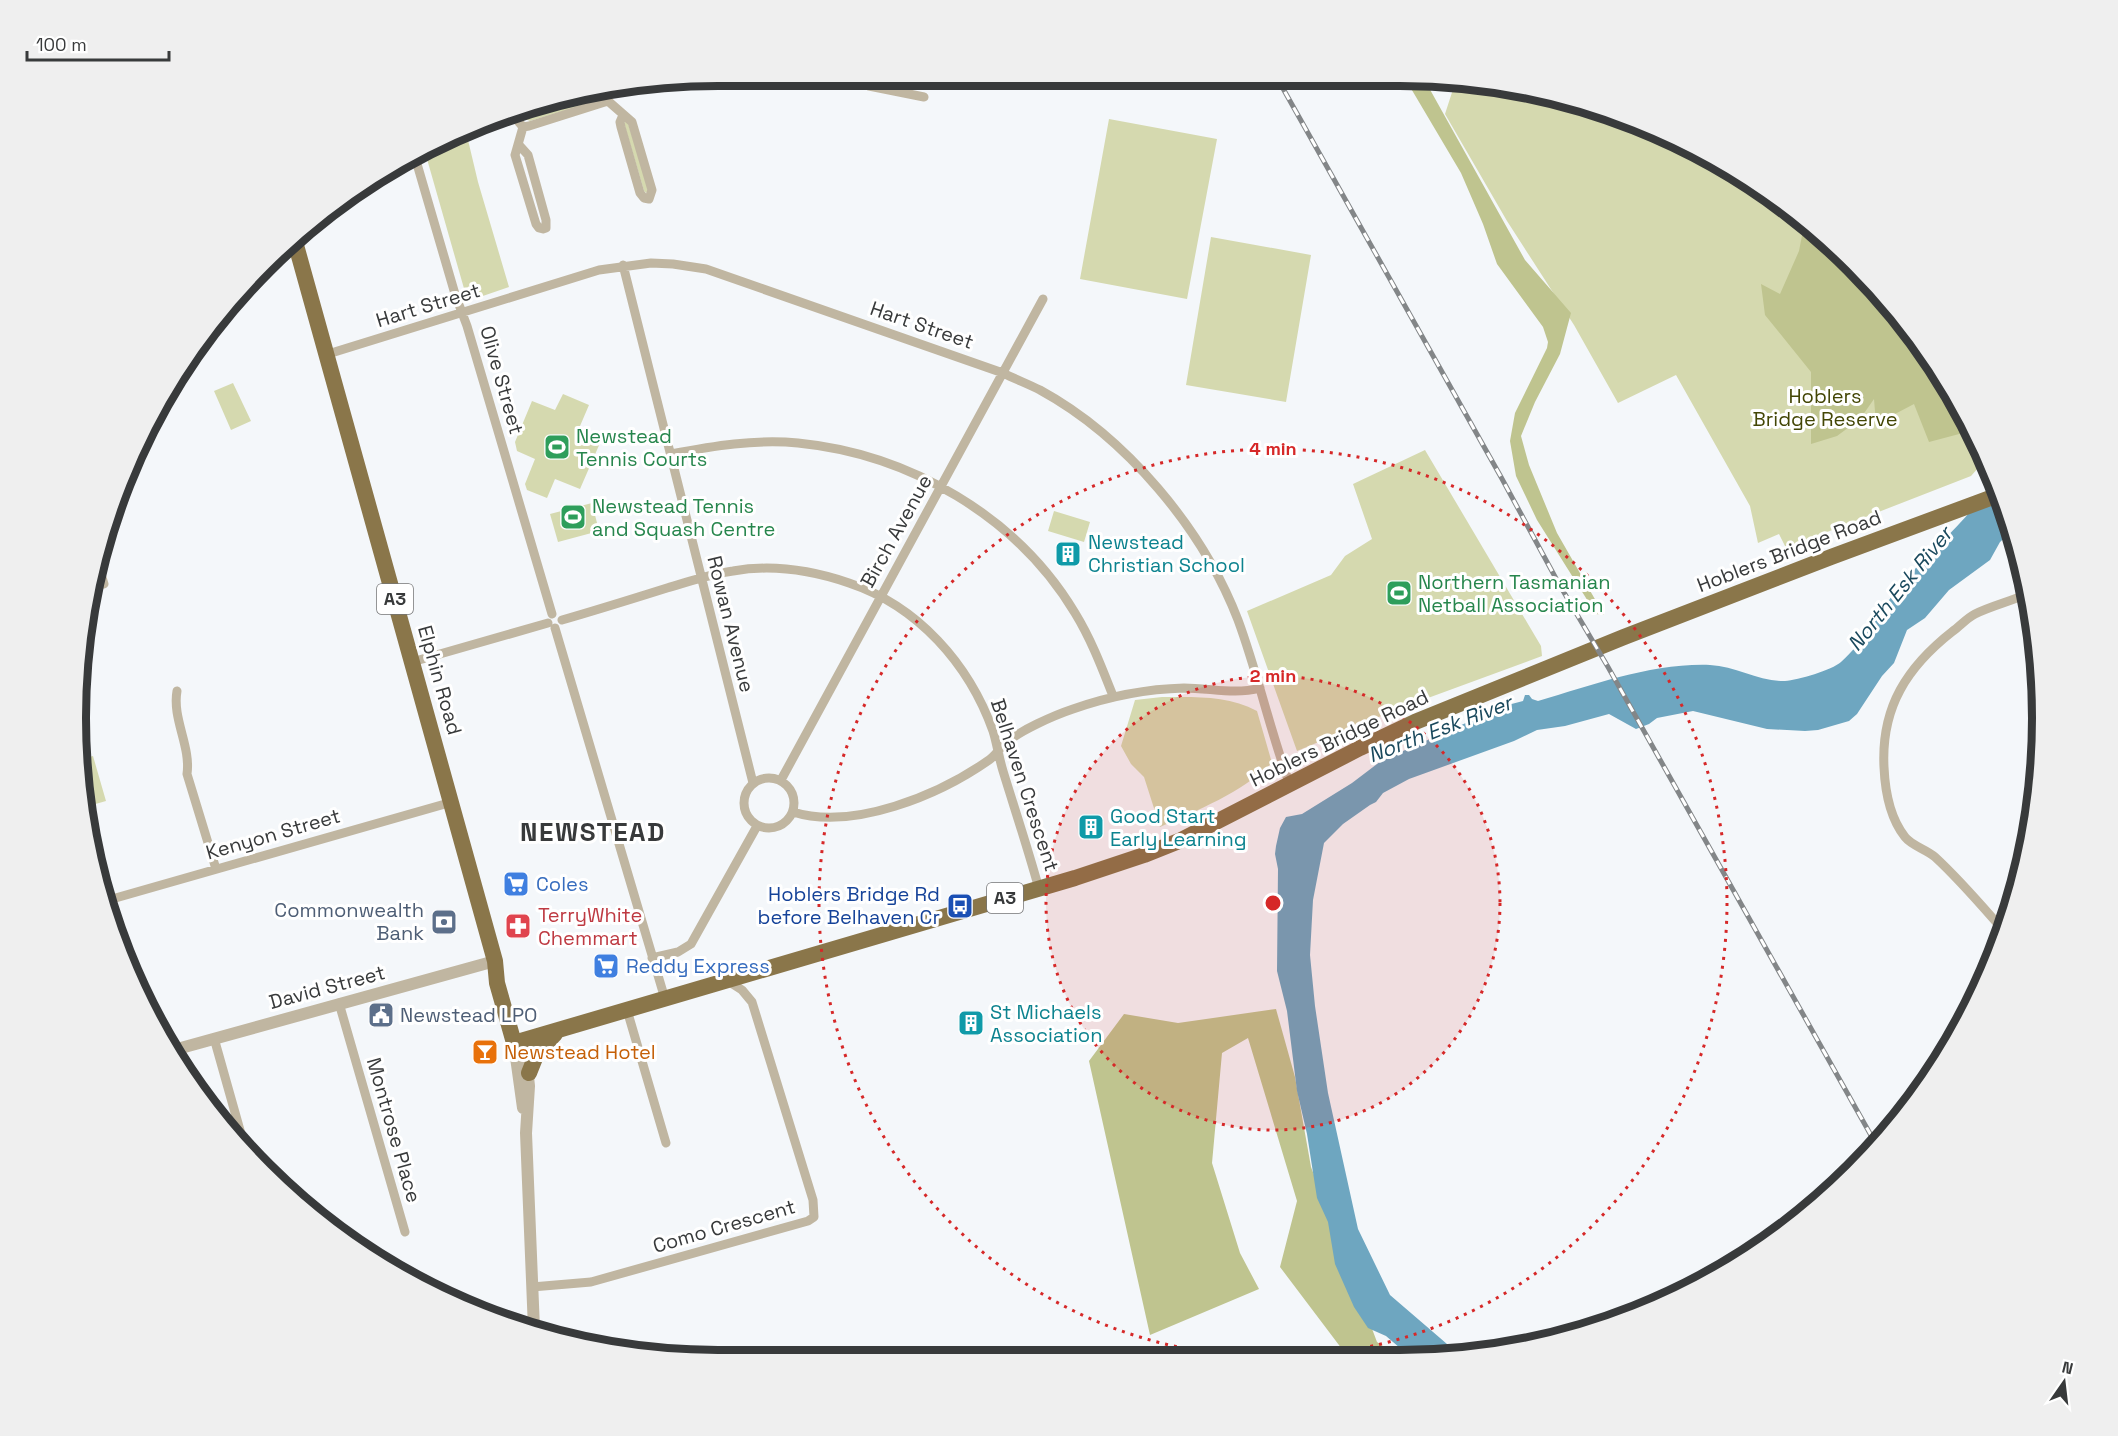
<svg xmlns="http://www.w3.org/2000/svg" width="2118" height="1436" viewBox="0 0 2118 1436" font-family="'Space Grotesk',sans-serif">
	<rect width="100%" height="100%" fill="#f4f7fa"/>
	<path fill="#d5d9af" d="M 1456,80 L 1525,87 L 1685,141 L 1791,208 L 1854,263 L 1934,360 L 1987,458 L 1971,476 L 1786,548 L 1779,534 L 1758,543 L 1750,506 L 1676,375 L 1618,403 L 1574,325 L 1507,221 L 1445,114 Z
		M 603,88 L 604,95 L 600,100 L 530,121 L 523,118 L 519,107 Z
		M 1109,119 L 1217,139 L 1187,299 L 1080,279 Z
		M 627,120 L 649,190 L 646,193 L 644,191 L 624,123 Z
		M 468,140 L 478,182 L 509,287 L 477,298 L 465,292 L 425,152 Z
		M 1211,237 L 1311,255 L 1286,402 L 1186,385 Z
		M 233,383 L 251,421 L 231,430 L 214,391 Z
		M 563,394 L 589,405 L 577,433 L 600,443 L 580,489 L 555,479 L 547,498 L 527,490 L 525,484 L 535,459 L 517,451 L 515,442 L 532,401 L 555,410 Z
		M 1425,450 L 1541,646 L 1542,656 L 1398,709 L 1297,751 L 1247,611 L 1331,575 L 1345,556 L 1372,539 L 1353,484 Z
		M 592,503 L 599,531 L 558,542 L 550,514 Z
		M 1054,511 L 1090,522 L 1084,542 L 1048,531 Z
		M 1162,697 C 1194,697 1228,695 1257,711 L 1272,763 C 1241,793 1198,810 1160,827 L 1144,777 L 1131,764 L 1121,746 L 1135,700 Z
		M 93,756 L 106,801 L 85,807 L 82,759 Z"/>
	<path fill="#bfc48f" d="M 1403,75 L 1423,77 L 1525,260 L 1571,313 L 1560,354 L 1535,402 L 1521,436 L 1529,465 L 1557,533 L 1604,615 L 1596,614 L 1537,520 L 1516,476 L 1510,441 L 1515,413 L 1547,348 L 1548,342 L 1543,327 L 1497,264 L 1483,224 L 1461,173 Z
		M 1805,220 L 1854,263 L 1934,360 L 1949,388 L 1947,402 L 1963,433 L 1929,442 L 1914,404 L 1876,424 L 1874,399 L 1860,419 L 1837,436 L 1811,444 L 1811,372 L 1765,315 L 1761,284 L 1780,294 L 1799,251 Z
		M 1276,1009 L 1295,1077 L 1311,1167 L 1377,1342 L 1404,1361 L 1351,1361 L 1280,1267 L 1297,1201 L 1248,1038 L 1222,1053 L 1212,1163 L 1240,1253 L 1259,1289 L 1150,1335 L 1089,1061 L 1124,1014 L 1178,1023 Z"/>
	<path fill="#6ea6c0" d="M 1996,479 L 2012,531 L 2000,542 L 1990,560 L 1949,590 L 1925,618 L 1907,630 L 1894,663 L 1882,676 L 1857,714 L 1849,721 L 1818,730 L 1805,731 L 1767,729 L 1693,711 L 1657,718 L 1649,724 L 1636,729 L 1609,714 L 1565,726 L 1537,730 L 1514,741 L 1409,779 L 1383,793 L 1376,802 L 1370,805 L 1343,824 L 1324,843 L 1313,900 L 1310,955 L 1315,1006 L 1328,1093 L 1358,1229 L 1390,1295 L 1447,1344 L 1451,1351 L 1451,1356 L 1414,1360 L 1386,1336 L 1368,1328 L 1354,1307 L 1335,1264 L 1328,1222 L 1317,1198 L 1307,1134 L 1297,1091 L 1287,1011 L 1277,971 L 1278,869 L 1275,854 L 1276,846 L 1280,828 L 1286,817 L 1302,814 L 1352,783 L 1381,761 L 1394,755 L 1504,706 L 1523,701 L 1525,695 L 1529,695 L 1532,699 L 1538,701 C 1594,685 1651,663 1710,665 C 1736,666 1760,682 1785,681 C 1798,680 1832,670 1841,662 C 1866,640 1881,608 1902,583 C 1934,547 1969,519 1996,479 Z
		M 1158,1347 L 1168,1351 L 1175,1361 L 1141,1361 L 1148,1353 Z"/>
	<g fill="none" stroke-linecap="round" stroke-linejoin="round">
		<path stroke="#c0b6a1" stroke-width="9" d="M 852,79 L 869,86 L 924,97
			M 608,101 L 632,122 L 652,190 L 649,199 L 644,198 L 640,193 L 621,127 L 620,122 L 623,115
			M 514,108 L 518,121 L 523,127 L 529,126 L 608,101 L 606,87
			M 519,145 L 528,155 L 546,220 L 546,228 L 543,229 L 539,228 L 536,224 L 515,155 L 523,127
			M 415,157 L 455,294 L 467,326 L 552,614
			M 623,265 L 753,783
			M 328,354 L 599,270 L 651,263 L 673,264 L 706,269 L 1003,373 C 1015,379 1028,384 1040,390 C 1126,437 1203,529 1238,620 C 1258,674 1270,731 1290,785
			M 671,454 C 713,446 755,439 798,443 C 909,454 1017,516 1075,613 C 1091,639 1102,668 1113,696
			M 91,581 L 92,587 L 104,584 L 97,561
			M 562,620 C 597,610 632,599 667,588 C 688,582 710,574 733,571 C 772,564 811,570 849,583 C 918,606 969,664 993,731 C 997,744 999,758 1003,771 C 1015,810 1028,849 1039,889
			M 555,628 L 665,999
			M 412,662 L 548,623
			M 177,691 C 172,719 191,746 187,774 L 216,869
			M744 803a25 25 0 1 1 50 0a25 25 0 1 1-50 0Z
			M 781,780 L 1043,299
			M 793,812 C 853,831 939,795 989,760 C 995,756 999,749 1005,744 C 1018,731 1055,715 1073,709 C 1110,696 1145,689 1184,688 C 1211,688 1234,695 1260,688
			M 105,901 L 452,802
			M 2004,931 C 1982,906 1960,880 1935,857 C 1926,849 1912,846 1905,837 C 1890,818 1885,790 1884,767 C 1881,707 1907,667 1953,631 C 1960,626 1967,618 1975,614 C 1993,605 2013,601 2031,592
			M 652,958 L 678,952 L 691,944 L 757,826
			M 339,1003 L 405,1232
			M 627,1010 L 666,1143
			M 214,1038 L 245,1148
			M 532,1287 L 591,1282 L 808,1221 L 814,1217 L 813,1200 L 752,1002 L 742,990 L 728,981"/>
		<path stroke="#c0b6a1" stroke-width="12" d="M 524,1041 L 529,1086 L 526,1133 L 534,1329
			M 514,1043 L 523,1108
			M 170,1051 L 495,961"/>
		<path stroke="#8a764a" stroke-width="16" d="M 294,238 L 495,961 L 497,983 L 514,1043 L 1075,878 L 1144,855 L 1179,841 L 1360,748 L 1415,722 L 1624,637 L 1831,557 L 2001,494
			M 529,1073 L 537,1053 L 555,1034"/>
		<g stroke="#838688" stroke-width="5">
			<path id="rail" d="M 1276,76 L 1501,477 L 1559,584 L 1608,667 L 1877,1146"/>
		</g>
		<use href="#rail" stroke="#fff" stroke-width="3" stroke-dasharray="9" stroke-linecap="butt"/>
	</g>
	<circle cx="1273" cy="903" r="227" fill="#d62828" fill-opacity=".12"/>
	<g fill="none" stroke="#d62828" stroke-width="3" stroke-dasharray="3 6">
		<circle cx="1273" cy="903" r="227"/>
		<circle cx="1273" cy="903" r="454"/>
	</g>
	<defs>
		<g id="stadium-square" transform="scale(1.35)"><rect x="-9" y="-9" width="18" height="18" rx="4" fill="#2e9e5b" stroke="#fff"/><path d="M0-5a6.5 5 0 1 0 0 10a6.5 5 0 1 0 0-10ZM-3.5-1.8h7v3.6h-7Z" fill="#fff"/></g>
		<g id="building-square" transform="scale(1.35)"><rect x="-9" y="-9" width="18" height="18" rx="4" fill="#0f9aa8" stroke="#fff"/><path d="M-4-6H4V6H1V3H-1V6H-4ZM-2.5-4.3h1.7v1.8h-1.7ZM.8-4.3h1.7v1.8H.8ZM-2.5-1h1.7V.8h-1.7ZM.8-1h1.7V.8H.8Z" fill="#fff"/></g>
		<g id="supermarket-square" transform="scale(1.35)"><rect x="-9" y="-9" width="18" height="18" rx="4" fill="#3f7fe0" stroke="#fff"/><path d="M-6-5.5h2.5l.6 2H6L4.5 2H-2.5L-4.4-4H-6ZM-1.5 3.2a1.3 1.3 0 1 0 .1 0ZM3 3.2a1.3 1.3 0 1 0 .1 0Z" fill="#fff"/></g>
		<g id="bus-square" transform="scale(1.35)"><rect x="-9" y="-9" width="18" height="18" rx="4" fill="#1a4fb4" stroke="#fff"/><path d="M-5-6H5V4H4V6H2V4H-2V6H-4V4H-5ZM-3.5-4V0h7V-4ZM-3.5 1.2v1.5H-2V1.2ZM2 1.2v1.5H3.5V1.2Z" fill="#fff"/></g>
		<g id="bank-square" transform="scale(1.35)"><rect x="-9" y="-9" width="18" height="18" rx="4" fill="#5c6f8a" stroke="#fff"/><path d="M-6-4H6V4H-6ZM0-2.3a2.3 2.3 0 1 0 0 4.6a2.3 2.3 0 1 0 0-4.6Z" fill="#fff"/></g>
		<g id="pharmacy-square" transform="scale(1.35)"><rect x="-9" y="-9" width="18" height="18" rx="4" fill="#e0444e" stroke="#fff"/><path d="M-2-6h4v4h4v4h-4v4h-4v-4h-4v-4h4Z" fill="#fff"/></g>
		<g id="civic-square" transform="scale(1.35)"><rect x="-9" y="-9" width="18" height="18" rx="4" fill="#5c6f8a" stroke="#fff"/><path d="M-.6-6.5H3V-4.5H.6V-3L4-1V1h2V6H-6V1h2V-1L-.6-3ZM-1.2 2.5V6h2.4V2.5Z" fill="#fff"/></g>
		<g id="bar-square" transform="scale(1.35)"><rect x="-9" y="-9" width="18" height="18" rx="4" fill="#e8710a" stroke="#fff"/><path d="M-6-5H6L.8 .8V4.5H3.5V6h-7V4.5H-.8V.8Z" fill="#fff"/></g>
	</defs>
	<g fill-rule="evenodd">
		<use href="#stadium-square" x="557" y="447"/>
		<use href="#stadium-square" x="573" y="517"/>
		<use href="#building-square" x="1068" y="554"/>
		<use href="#stadium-square" x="1399" y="593"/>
		<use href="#building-square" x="1091" y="827"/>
		<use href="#supermarket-square" x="516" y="884"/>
		<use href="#bus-square" x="960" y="906"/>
		<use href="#bank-square" x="444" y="922"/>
		<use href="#pharmacy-square" x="518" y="926"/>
		<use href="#supermarket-square" x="606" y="966"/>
		<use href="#civic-square" x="381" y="1015"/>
		<use href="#building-square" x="971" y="1023"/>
		<use href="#bar-square" x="485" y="1052"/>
	</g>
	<g text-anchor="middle" stroke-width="6" stroke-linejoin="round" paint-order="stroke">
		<g fill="#fff" stroke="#747576" stroke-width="1.5">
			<rect x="377" y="584" width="36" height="30" rx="4.5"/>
			<rect x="987" y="883" width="36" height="30" rx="4.5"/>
		</g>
		<g font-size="18" font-weight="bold" fill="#383a3b">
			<text x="395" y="605">A3</text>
			<text x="1005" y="904">A3</text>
		</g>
		<g font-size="20" fill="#383a3b" stroke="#fff">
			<text transform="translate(428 305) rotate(-17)" y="7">Hart Street</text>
			<text transform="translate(922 325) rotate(19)" y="7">Hart Street</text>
			<text transform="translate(502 380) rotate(74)" y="7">Olive Street</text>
			<text transform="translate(896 531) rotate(-61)" y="7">Birch Avenue</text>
			<text transform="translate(1789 551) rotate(-21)" y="7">Hoblers Bridge Road</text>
			<text transform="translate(731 624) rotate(76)" y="7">Rowan Avenue</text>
			<text transform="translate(440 680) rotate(74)" y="7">Elphin Road</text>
			<text transform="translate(1339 738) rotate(-26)" y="7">Hoblers Bridge Road</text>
			<text transform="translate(1025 785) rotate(72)" y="7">Belhaven Crescent</text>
			<text transform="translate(273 834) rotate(-16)" y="7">Kenyon Street</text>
			<text transform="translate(327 987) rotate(-15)" y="7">David Street</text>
			<text transform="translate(394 1130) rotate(74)" y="7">Montrose Place</text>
			<text transform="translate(724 1226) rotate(-16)" y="7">Como Crescent</text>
		</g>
		<g font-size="20" fill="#434605" stroke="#fff">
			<text x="1825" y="403">Hoblers<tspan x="1825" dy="23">Bridge Reserve</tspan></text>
		</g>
		<g font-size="20" fill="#27864d" stroke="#fff" text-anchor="start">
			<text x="576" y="443">Newstead<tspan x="576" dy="23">Tennis Courts</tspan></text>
			<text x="592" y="513">Newstead Tennis<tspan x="592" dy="23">and Squash Centre</tspan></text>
			<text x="1418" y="589">Northern Tasmanian<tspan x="1418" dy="23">Netball Association</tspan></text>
		</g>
		<g font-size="20" fill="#0d838f" stroke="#fff" text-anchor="start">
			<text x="1088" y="549">Newstead<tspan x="1088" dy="23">Christian School</tspan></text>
			<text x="1110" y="823">Good Start<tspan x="1110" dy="23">Early Learning</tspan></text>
			<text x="990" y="1019">St Michaels<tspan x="990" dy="23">Association</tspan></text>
		</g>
		<g font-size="20" fill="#366cbe" stroke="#fff" text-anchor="start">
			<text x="536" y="891">Coles</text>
			<text x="626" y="973">Reddy Express</text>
		</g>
		<g font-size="20" fill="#164399" stroke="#fff" text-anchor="end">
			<text x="940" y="901">Hoblers Bridge Rd<tspan x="940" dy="23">before Belhaven Cr</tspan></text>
		</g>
		<g font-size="20" fill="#4e5e75" stroke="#fff" text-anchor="end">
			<text x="424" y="917">Commonwealth<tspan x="424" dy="23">Bank</tspan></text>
			<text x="400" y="1022" text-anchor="start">Newstead LPO</text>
		</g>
		<g font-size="20" fill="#be3a42" stroke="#fff" text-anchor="start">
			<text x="538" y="922">TerryWhite<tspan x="538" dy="23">Chemmart</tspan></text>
		</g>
		<g font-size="20" fill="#c56008" stroke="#fff" text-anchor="start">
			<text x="504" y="1059">Newstead Hotel</text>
		</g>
		<g font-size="21" font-style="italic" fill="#1a495d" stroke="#fff">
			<text transform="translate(1900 589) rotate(-51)" y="7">North Esk River</text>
			<text transform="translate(1440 729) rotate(-21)" y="7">North Esk River</text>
		</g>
		<g font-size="26" font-weight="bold" letter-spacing="1.5" fill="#383a3b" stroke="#fff">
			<text x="593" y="841">NEWSTEAD</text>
		</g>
	</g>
	<path d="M0 0H2118V1436H0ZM718 86H1400A632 632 0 0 1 2032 718V718A632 632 0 0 1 1400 1350H718A632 632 0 0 1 86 718V718A632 632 0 0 1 718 86Z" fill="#efefef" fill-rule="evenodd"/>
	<path fill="none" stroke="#383a3b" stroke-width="8" d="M718 86H1400A632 632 0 0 1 2032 718V718A632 632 0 0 1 1400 1350H718A632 632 0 0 1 86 718V718A632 632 0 0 1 718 86Z"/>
	<circle cx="1273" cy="903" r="9" fill="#d62828" stroke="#fff" stroke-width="3"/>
	<g font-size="18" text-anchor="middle" font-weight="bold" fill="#d62828" stroke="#fff" stroke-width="6" stroke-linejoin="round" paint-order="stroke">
		<text x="1273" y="455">4 min</text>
		<text x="1273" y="682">2 min</text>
	</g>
	<g transform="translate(2064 1382) rotate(14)" stroke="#ffffff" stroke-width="4.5" paint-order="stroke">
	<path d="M0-4.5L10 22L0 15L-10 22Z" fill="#383a3b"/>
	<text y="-9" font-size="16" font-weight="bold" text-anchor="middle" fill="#383a3b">N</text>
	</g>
	<path d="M27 51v9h142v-9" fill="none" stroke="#383a3b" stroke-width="3"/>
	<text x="36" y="51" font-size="18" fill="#383a3b" stroke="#ffffff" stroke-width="4.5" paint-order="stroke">100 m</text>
</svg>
